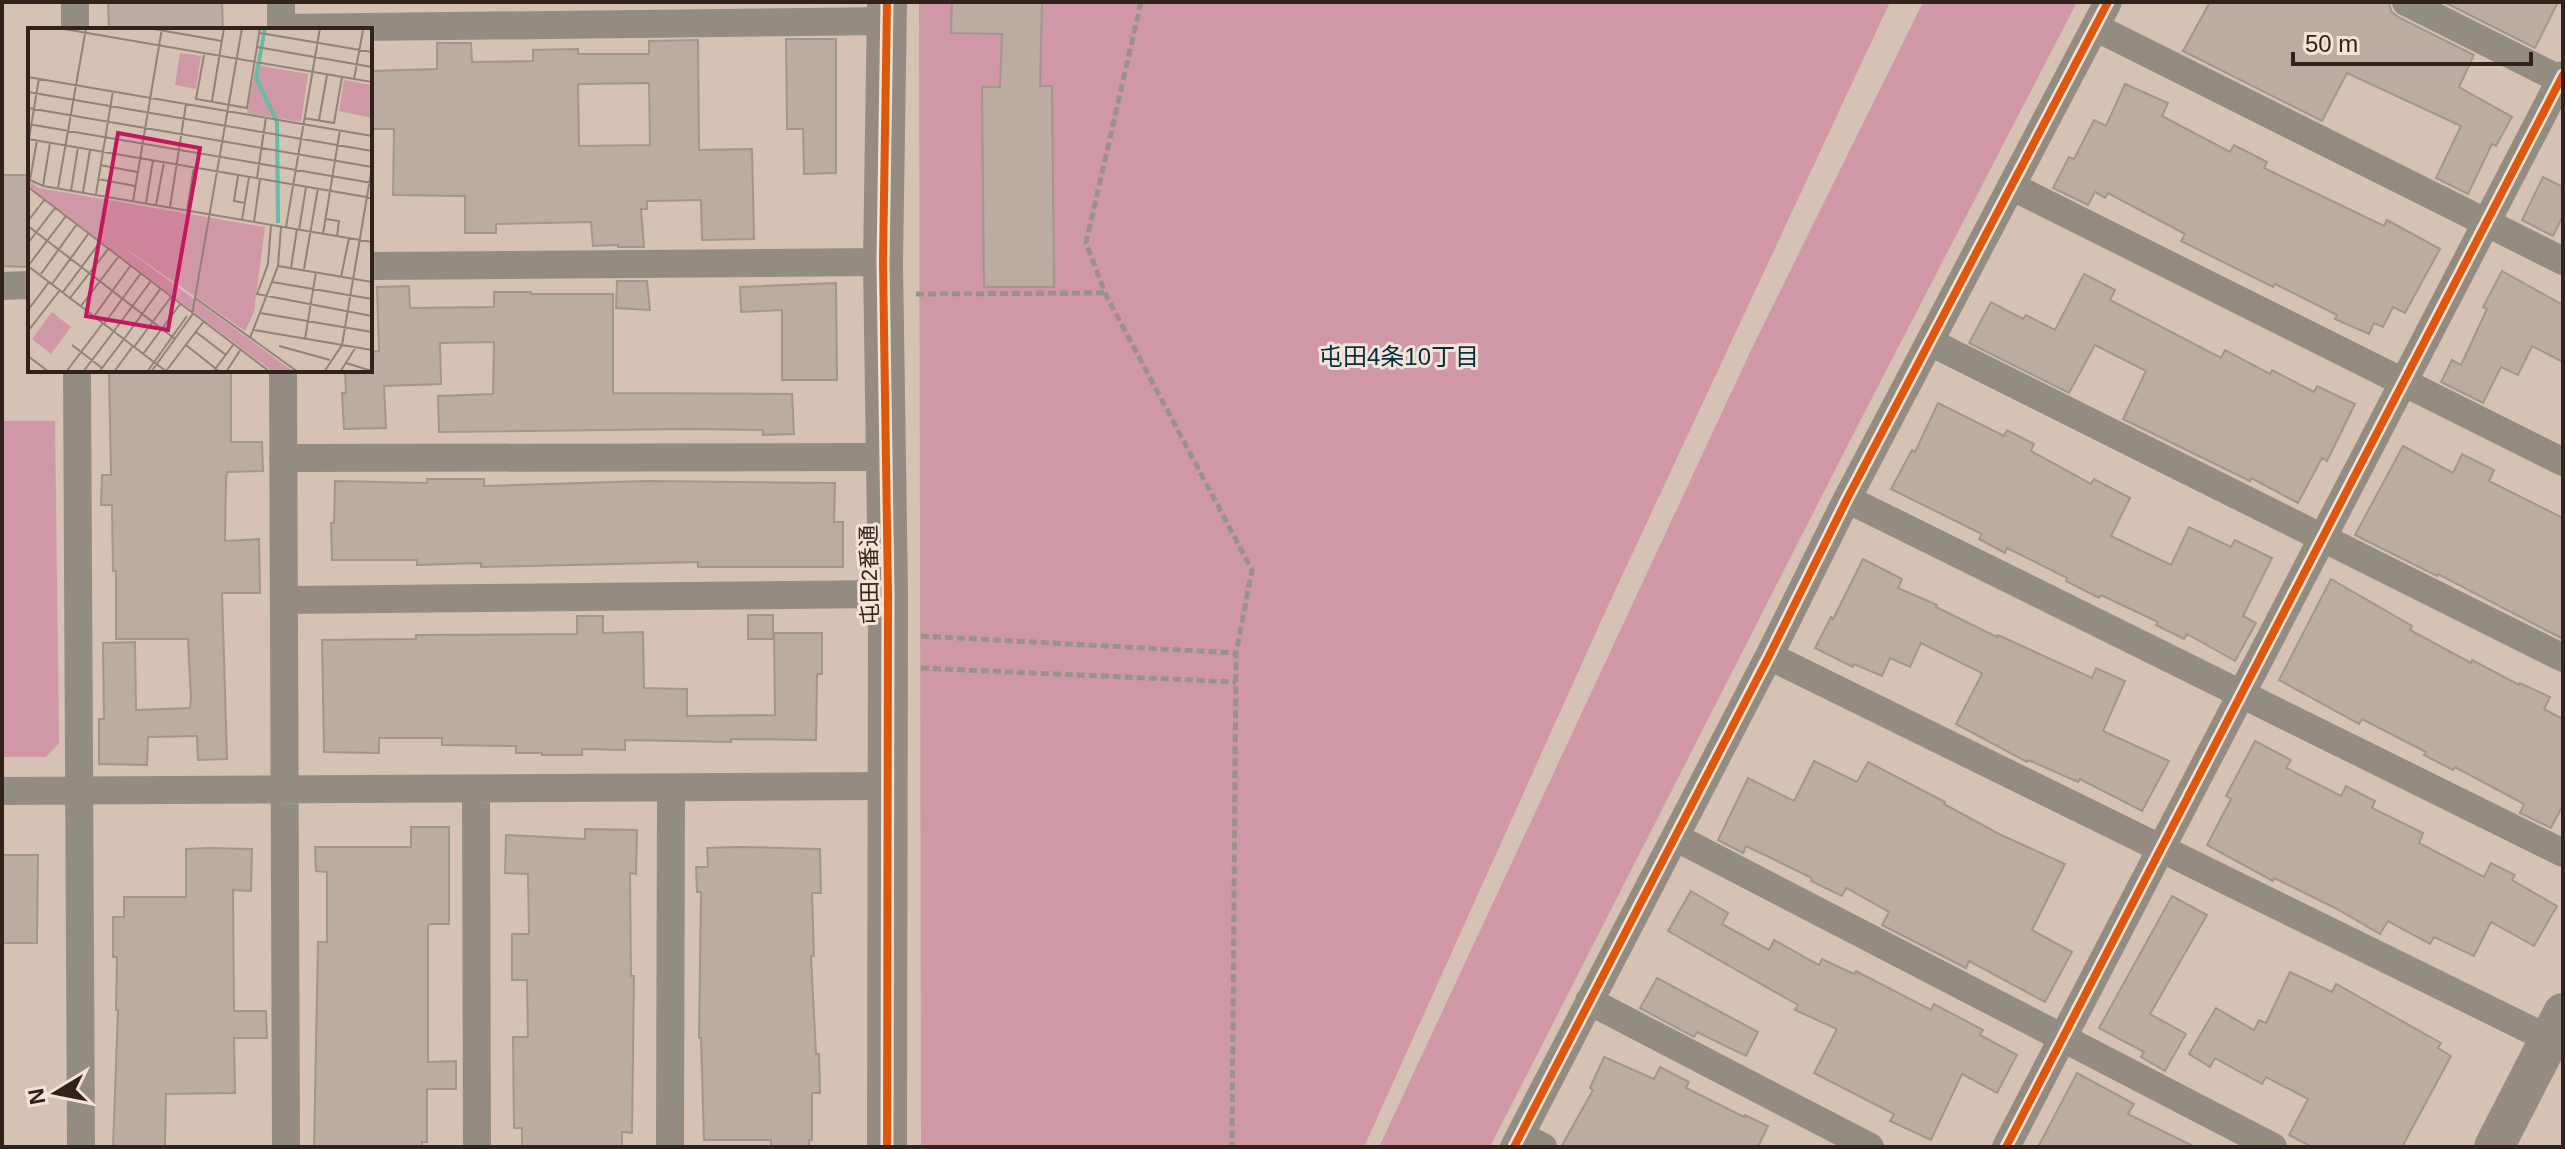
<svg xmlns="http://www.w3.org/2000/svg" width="2565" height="1149" viewBox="0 0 2565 1149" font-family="Helvetica,'Noto Sans JP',sans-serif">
	<rect width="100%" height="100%" fill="#d5c2b5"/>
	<path fill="#d098a7" d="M 919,2 L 1890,2 L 1607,608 L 1364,1147 L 921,1147 Z
		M 1923,2 L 2077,2 L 1857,427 L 1490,1147 L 1379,1147 L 1752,348 Z
		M 2,421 L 55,421 L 59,743 L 46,757 L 2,757 Z"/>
	<path fill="#baaca0" stroke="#a2958a" stroke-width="2" fill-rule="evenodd" d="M 108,2 L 222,2 L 223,30 L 109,30 Z
		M 952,2 L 1042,2 L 1040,86 L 1052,86 L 1054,287 L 984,287 L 982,87 L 1000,87 L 1002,34 L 951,33 Z
		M 2210,2 L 2389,2 L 2391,11 L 2398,17 L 2474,55 L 2459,87 L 2512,117 L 2496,146 L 2492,144 L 2468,194 L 2436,178 L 2461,126 L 2347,73 L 2322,121 L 2183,51 Z
		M 2444,2 L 2558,2 L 2535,48 Z
		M 786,39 L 836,39 L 836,173 L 804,174 L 803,129 L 787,129 Z
		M 698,40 L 699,150 L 752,149 L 754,239 L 702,240 L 701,200 L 647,201 L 647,209 L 641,209 L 644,247 L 618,247 L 618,245 L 593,246 L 591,222 L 496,224 L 496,233 L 465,233 L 465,196 L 393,195 L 394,129 L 370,129 L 370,71 L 437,69 L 437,43 L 471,43 L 472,62 L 533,61 L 533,50 L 578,49 L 578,54 L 649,54 L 649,41 ZM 649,83 L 650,145 L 579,146 L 578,84 Z
		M 2125,84 L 2168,103 L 2162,116 L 2230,152 L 2234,145 L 2267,162 L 2264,168 L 2384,226 L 2387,220 L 2440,249 L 2405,313 L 2393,307 L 2383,327 L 2374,323 L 2369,334 L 2335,319 L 2337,315 L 2275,284 L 2273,287 L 2181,241 L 2185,234 L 2108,193 L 2105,198 L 2095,192 L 2088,205 L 2053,188 L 2069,157 L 2074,159 L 2094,120 L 2106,126 Z
		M 2,175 L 30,175 L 30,267 L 2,266 Z
		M 2543,177 L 2563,187 L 2563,216 L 2553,236 L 2522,220 Z
		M 2502,271 L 2563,305 L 2563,362 L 2532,346 L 2518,375 L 2501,367 L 2483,403 L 2441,382 L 2452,360 L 2461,365 L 2487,309 L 2483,307 Z
		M 2084,274 L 2115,290 L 2110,300 L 2221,358 L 2225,350 L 2270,374 L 2272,370 L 2314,392 L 2317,386 L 2355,404 L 2327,461 L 2322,458 L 2298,503 L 2251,478 L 2250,481 L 2123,419 L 2146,371 L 2095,345 L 2069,393 L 1969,343 L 1991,302 L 2023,319 L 2026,315 L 2055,330 Z
		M 617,281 L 647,281 L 650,310 L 616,308 Z
		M 836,283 L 837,380 L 782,380 L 782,310 L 741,312 L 740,287 Z
		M 409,286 L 410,308 L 494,307 L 494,292 L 531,292 L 531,294 L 613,294 L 613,393 L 792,394 L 794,434 L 763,435 L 763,430 L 688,429 L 439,432 L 438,396 L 493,394 L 494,342 L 440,343 L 441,384 L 384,386 L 386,428 L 344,429 L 342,393 L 346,393 L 345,370 L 370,370 L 370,352 L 379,351 L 377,287 Z
		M 109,370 L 231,370 L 231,442 L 262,442 L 263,471 L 227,472 L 226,480 L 225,541 L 259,539 L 260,593 L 222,593 L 227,759 L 198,760 L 197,736 L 148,737 L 147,765 L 99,764 L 99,719 L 104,719 L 103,643 L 135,642 L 136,710 L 190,708 L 191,699 L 188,639 L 116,639 L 116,571 L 113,571 L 112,505 L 101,505 L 102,475 L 111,475 Z
		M 1938,403 L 2004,436 L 2007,430 L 2034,444 L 2031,451 L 2091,484 L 2094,479 L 2130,498 L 2111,536 L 2171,565 L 2189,527 L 2231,547 L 2235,540 L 2272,558 L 2243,616 L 2256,623 L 2235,661 L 2187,634 L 2184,639 L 2156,625 L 2158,622 L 2101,595 L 2099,598 L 2066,581 L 2067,578 L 2007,548 L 2005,553 L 1979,539 L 1982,534 L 1891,489 L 1912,450 L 1915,452 Z
		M 2403,446 L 2453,473 L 2462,454 L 2494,470 L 2489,481 L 2563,518 L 2563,639 L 2438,574 L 2437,576 L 2355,535 Z
		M 427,479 L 484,479 L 484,486 L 647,481 L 835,483 L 834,522 L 843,522 L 843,567 L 698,567 L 698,562 L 481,567 L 481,563 L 417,565 L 417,560 L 332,560 L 331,523 L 334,523 L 335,481 L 427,483 Z
		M 1863,559 L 1902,579 L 1898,588 L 1937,605 L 1936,607 L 1997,637 L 1998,635 L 2092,678 L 2096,668 L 2125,681 L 2103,731 L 2169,761 L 2142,811 L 2080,779 L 2078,782 L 2028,760 L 2027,762 L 1956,724 L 1982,674 L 1980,672 L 1921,643 L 1910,667 L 1890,658 L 1882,676 L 1854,664 L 1853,667 L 1815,648 L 1831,617 L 1833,619 Z
		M 2331,579 L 2412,626 L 2410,630 L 2471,663 L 2472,660 L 2519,685 L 2520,683 L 2550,697 L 2544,709 L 2563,719 L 2563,805 L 2551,828 L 2520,813 L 2524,804 L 2455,767 L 2453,770 L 2424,755 L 2426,752 L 2362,719 L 2359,724 L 2279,680 Z
		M 748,615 L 773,615 L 773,639 L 748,639 Z
		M 577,616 L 603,616 L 603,633 L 643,632 L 644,688 L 687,689 L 687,716 L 775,715 L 774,633 L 822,633 L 822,674 L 817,674 L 816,740 L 731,739 L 731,742 L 625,740 L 625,750 L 582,749 L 582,755 L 542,755 L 542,753 L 516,753 L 516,746 L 442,745 L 442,738 L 379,738 L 379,753 L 324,752 L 322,640 L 416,639 L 416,635 L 577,634 Z
		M 2255,741 L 2291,760 L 2286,768 L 2341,796 L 2346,786 L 2375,801 L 2372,808 L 2423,833 L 2419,843 L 2484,877 L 2491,863 L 2515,875 L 2512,880 L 2557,906 L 2534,946 L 2491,922 L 2474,956 L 2434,937 L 2430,944 L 2388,921 L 2380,934 L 2335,908 L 2274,878 L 2273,881 L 2207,845 L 2231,799 L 2226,796 Z
		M 1814,761 L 1857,782 L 1868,762 L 1945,802 L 1944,804 L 1999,834 L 2065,864 L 2032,930 L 2072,952 L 2045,1002 L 1969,961 L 1966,968 L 1882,925 L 1889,912 L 1846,888 L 1842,896 L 1811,881 L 1812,878 L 1746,846 L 1743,853 L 1718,840 L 1748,778 L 1794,801 Z
		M 411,827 L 449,827 L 449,924 L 430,924 L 428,926 L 428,1062 L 456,1061 L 456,1089 L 427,1089 L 427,1142 L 422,1142 L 422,1147 L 314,1147 L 318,942 L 327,942 L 327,872 L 316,871 L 315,847 L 411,847 Z
		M 585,829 L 637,830 L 636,874 L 630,873 L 631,976 L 634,976 L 632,1133 L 622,1132 L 622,1147 L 522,1147 L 522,1128 L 514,1128 L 513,1037 L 528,1037 L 527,980 L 512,980 L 512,934 L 529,934 L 528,874 L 505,873 L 506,835 L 585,839 Z
		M 739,847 L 820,849 L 821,893 L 812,893 L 814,956 L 811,956 L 816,1054 L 819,1054 L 820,1093 L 812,1093 L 812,1140 L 809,1140 L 809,1147 L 771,1147 L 771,1140 L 704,1140 L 701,1038 L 699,1038 L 701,892 L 697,892 L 696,867 L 708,867 L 707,848 Z
		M 209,848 L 252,849 L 251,891 L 233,890 L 234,1011 L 266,1011 L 267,1038 L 234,1038 L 235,1093 L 166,1094 L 165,1147 L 113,1147 L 118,1010 L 116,1010 L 117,957 L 113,957 L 113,917 L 124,917 L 124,897 L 186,897 L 186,849 Z
		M 2,855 L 38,855 L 37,943 L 2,943 Z
		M 1691,891 L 1728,913 L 1722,924 L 1769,950 L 1774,940 L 1819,965 L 1822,959 L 1854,974 L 1856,971 L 1931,1010 L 1934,1004 L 1983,1030 L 1980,1035 L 2017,1055 L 1997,1093 L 1962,1074 L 1931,1140 L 1890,1121 L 1894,1114 L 1814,1073 L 1837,1029 L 1795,1010 L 1798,1005 L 1668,931 Z
		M 2172,896 L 2207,915 L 2150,1014 L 2186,1034 L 2165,1071 L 2141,1057 L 2144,1052 L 2099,1028 Z
		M 2290,972 L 2332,992 L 2336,984 L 2441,1043 L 2438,1048 L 2451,1056 L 2402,1147 L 2312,1147 L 2289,1135 L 2308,1099 L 2266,1077 L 2262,1084 L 2215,1058 L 2210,1067 L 2189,1054 L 2216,1008 L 2254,1030 L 2259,1020 L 2266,1023 Z
		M 1657,978 L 1758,1032 L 1746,1056 L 1697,1032 L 1694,1037 L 1640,1008 Z
		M 1604,1057 L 1654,1079 L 1660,1067 L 1689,1082 L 1686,1088 L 1744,1117 L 1745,1115 L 1768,1126 L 1758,1147 L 1561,1147 L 1593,1090 L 1590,1088 Z
		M 2077,1073 L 2134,1104 L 2128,1114 L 2195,1147 L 2038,1147 Z"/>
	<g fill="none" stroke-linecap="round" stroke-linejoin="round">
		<path stroke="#9a9289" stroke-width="5" stroke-dasharray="8 4" stroke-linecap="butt" d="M 1141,2 L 1086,243 L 1105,293 L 1252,570 L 1236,653 L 1232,1147
			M 916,294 L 1105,293
			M 921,636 L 1236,653
			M 921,668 L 1236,682"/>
		<path stroke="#938c83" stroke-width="28" d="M 75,2 L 75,30
			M 281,2 L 281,30
			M 2406,2 L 2563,81
			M 2095,27 L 2563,261
			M 281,28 L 887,21
			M 2011,186 L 2563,462
			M 370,266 L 883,262
			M 2,286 L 30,285
			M 1930,342 L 2563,658
			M 77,370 L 81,1147
			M 283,370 L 286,1147
			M 283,458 L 884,457
			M 1847,499 L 2563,853
			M 284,600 L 888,594
			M 1769,656 L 2549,1039
			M 476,789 L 477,1147
			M 2,791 L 888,786
			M 1675,837 L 2273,1147
			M 1589,1001 L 1870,1147
			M 1520,1136 L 1543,1147
			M 670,1147 L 671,789
			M 1514,1147 L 1769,656 L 1847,499 L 2108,2
			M 2006,1147 L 2563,75"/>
		<path stroke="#948b82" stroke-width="40" d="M 887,2 L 883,262 L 888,594 L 887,1147
			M 2494,1147 L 2563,1013"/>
		<g stroke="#f5e3d7" stroke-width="13">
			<path id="cycleway" d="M 887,2 L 883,262 L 888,594 L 887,1147
				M 1514,1147 L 1769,656 L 1847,499 L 2108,2
				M 2006,1147 L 2563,75"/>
		</g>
		<use href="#cycleway" stroke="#df560d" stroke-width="8"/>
	</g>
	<g text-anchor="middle" stroke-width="6" stroke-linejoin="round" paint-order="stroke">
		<g font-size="22" fill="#31231b" stroke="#f5e3d7">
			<text transform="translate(869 575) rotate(-91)" y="8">屯田2番通</text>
		</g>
		<g font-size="24" fill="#002f44" stroke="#f5e3d7">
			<text x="1399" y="365">屯田4条10丁目</text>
		</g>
	</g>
	<g transform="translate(28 28)">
		<rect width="344" height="344" fill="#d5c2b5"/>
		<path d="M 152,25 L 173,28 L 168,61 L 147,57 ZM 228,37 L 280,46 L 273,94 L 219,85 ZM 316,52 L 344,57 L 344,90 L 311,83 ZM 0,152 L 11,160 L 237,199 L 226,284 L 217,303 L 87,213 L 266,344 L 245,344 L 0,158 ZM 24,284 L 43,299 L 23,326 L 4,311 Z" fill="#d098a7"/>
		<path fill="none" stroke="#61bea3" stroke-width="4" d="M 237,0 L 228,50 L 249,94 L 250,195"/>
		<path fill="none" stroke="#938277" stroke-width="2" d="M 30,0 L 344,54M 120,0 L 194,13M 232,5 L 344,24M 229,19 L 344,39M 176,27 L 168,71 L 219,80 L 232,0M 0,49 L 344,108M 326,51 L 335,2M 0,64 L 344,123M 184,73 L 196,0M 0,80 L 344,139M 276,90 L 306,95 L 314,49M 291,92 L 299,47M 0,96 L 344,155M 0,111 L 344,170M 1,111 L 11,50M 72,137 L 109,144M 210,148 L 206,173 L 217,175M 229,150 L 238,89M 0,151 L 15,158 L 344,214M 70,151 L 107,158M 2,152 L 9,112M 15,158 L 22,115M 0,159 L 242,344M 30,160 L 58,0M 43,163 L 50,119M 55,164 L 62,122M 68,166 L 85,63M 105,173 L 134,0M 118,175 L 125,132M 128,177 L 136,134M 142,179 L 158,76M 159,183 L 166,139M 38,188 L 0,238 L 139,344M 298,191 L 311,193 L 309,208M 214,192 L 221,149M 0,193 L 17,171M 226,194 L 232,151M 243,197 L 240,236 L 229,266 L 344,288M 0,198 L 147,311M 258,199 L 292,0M 271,202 L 278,159M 295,206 L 312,102M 0,215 L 27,180M 250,238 L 344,254M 263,240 L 269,201M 276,241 L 290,160M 13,246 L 49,196M 313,249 L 321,210M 244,254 L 344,271M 24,256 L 61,205M 35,264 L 72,214M 42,270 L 81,220M 167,270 L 270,344M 53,278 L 91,228M 0,282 L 21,254M 232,285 L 344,304M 67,287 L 103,237M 76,296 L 113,245M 226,302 L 344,322M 0,303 L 32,262M 86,303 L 123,253M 168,304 L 198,327M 222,310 L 250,238 L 253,199M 96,311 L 133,260M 277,311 L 288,244M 44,317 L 74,340M 158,317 L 192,344M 251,318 L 302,332M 106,319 L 143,269M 115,326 L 153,275M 0,328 L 21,344M 318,335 L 344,343M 138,343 L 176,293M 38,344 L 75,295M 55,344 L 86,303M 71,344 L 96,311M 86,344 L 105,318M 119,344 L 159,288M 123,344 L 164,287 L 214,0M 185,344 L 205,317M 198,344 L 213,321M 296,344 L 314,317 L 344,139M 312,344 L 328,319"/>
		<path fill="#c2185b" fill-opacity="0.15" stroke="#c2185b" stroke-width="4" d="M 90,105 L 172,120 L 140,302 L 58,288 Z"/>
		<rect width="344" height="344" fill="none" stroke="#31231b" stroke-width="4"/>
	</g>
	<rect width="2565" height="1149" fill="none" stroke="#31231b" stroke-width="8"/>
	<g transform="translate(56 1093) rotate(260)" stroke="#f5e3d7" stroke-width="6" paint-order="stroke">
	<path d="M0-6L14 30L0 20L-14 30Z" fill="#31231b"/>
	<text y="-12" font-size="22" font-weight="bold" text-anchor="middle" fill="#31231b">N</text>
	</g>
	<path d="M2293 52v12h238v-12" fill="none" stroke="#31231b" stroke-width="4"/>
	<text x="2305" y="52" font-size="24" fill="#31231b" stroke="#f5e3d7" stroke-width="6" paint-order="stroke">50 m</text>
</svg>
